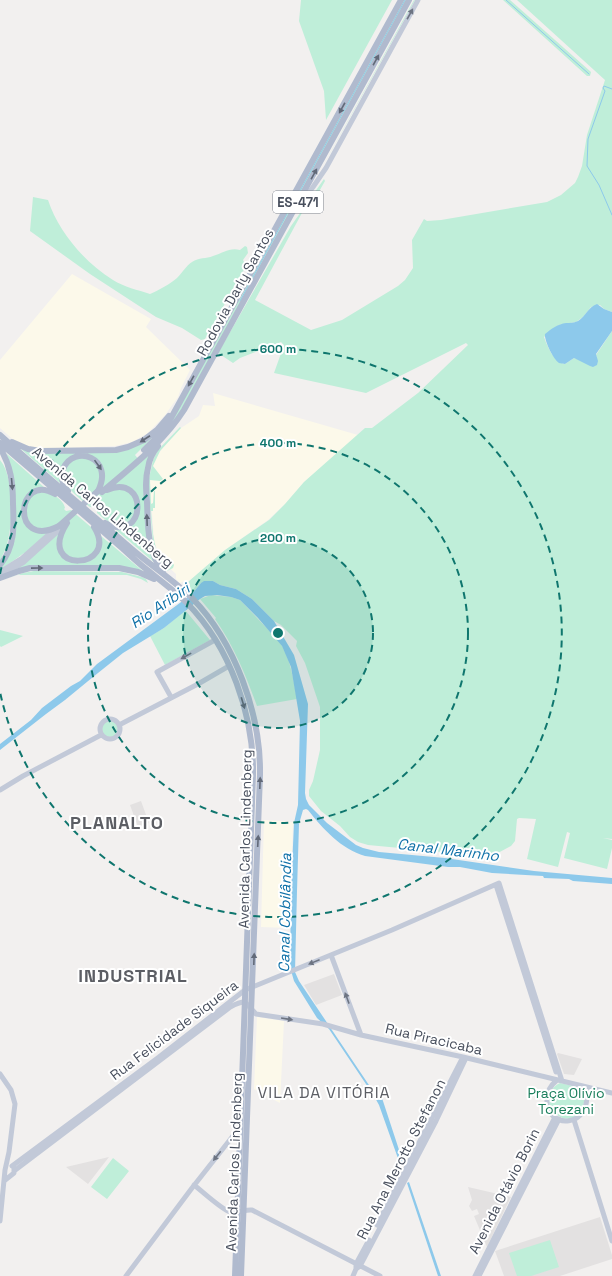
<svg xmlns="http://www.w3.org/2000/svg" width="612" height="1276" viewBox="0 0 612 1276" font-family="'Space Grotesk',sans-serif">
	<rect width="100%" height="100%" fill="#f2f0ef"/>
	<path fill="#fcf9ea" d="M 72,274 L 151,319 L 146,327 L 190,370 L 181,388 L 178,397 L 165,415 L 148,433 L 132,442 L 115,446 L 48,449 L 28,446 L 16,442 L 0,428 L 0,360 Z
		M 213,393 L 358,435 L 304,482 L 285,504 L 268,520 L 225,550 L 188,582 L 186,580 L 180,583 L 176,579 L 176,574 L 161,560 L 154,541 L 150,483 L 152,467 L 156,458 L 162,449 L 181,428 L 199,416 L 203,405 L 215,406 Z
		M 264,820 L 293,822 L 290,912 L 289,927 L 288,928 L 261,927 Z
		M 257,1017 L 284,1021 L 280,1103 L 254,1089 Z"/>
	<path fill="#e3e1e1" d="M 141,801 L 149,823 L 138,827 L 130,805 Z
		M 334,974 L 342,995 L 316,1005 L 304,985 Z
		M 558,1053 L 582,1059 L 574,1075 L 564,1074 L 557,1054 Z
		M 109,1157 L 88,1184 L 66,1167 Z
		M 468,1187 L 511,1197 L 487,1247 L 474,1216 L 479,1214 L 477,1209 L 472,1211 L 469,1206 L 472,1200 Z
		M 600,1217 L 612,1255 L 612,1259 L 560,1276 L 504,1276 L 495,1251 Z"/>
	<path fill="#bfeed9" d="M 301,0 L 392,0 L 326,120 L 324,91 L 299,21 Z
		M 404,0 L 407,0 L 179,414 L 165,432 Z
		M 414,0 L 415,0 L 322,168 Z
		M 503,0 L 510,0 L 591,72 L 590,76 L 587,76 Z
		M 517,0 L 612,0 L 612,312 L 604,309 L 600,305 L 591,307 L 583,317 L 576,322 L 559,325 L 554,328 L 544,337 C 548,348 554,362 565,364 L 574,358 L 580,360 L 597,358 L 596,355 L 612,331 L 612,839 L 603,838 L 612,840 L 612,848 L 607,869 L 564,858 L 570,833 L 567,832 L 558,867 L 527,859 L 536,819 L 519,818 L 517,819 L 515,841 L 511,846 L 496,854 L 496,857 L 368,845 L 358,842 L 350,837 L 340,826 L 321,811 L 309,796 L 309,790 L 313,781 L 320,750 L 320,707 L 305,663 L 296,646 L 297,641 L 281,625 L 274,621 L 252,599 L 236,589 L 220,585 L 213,581 L 201,583 L 192,594 L 189,591 L 190,584 L 188,582 L 225,550 L 269,520 L 285,504 L 304,482 L 365,428 L 372,428 L 418,393 L 468,345 L 466,343 L 366,393 L 274,373 L 284,345 L 281,342 L 240,358 L 233,363 L 218,353 L 291,226 L 324,179 L 325,181 L 312,204 L 310,203 L 305,212 L 303,211 L 255,300 L 311,330 L 342,320 L 398,286 L 405,280 L 413,268 L 412,240 L 424,219 L 427,221 L 441,220 L 547,202 L 561,195 L 575,183 L 578,177 L 582,166 L 587,135 L 605,80 Z
		M 33,197 L 48,200 C 58,231 85,263 113,280 C 124,287 138,290 150,294 C 159,290 170,284 177,278 C 183,272 186,266 192,262 C 199,257 206,259 213,256 C 223,253 230,247 240,250 L 245,246 L 247,247 L 248,253 L 243,260 L 246,266 L 205,339 L 201,340 L 182,328 L 156,317 L 90,274 L 30,231 Z
		M 180,427 L 181,428 L 160,451 L 153,466 L 163,479 L 160,481 L 150,480 L 151,504 L 153,503 L 154,491 L 155,491 L 155,508 L 153,508 L 153,511 L 151,511 L 153,534 L 156,549 L 160,558 L 167,562 L 167,567 L 170,569 L 171,561 L 174,565 L 173,568 L 167,571 L 158,557 L 153,543 L 148,483 L 153,460 L 158,450 Z
		M 158,432 L 135,455 L 140,461 L 152,452 L 145,471 L 145,495 L 147,538 L 150,553 L 155,563 L 115,529 C 124,529 132,526 137,518 L 134,516 C 121,533 109,523 97,513 L 97,508 L 95,506 L 90,507 C 76,495 48,476 74,459 L 73,456 C 61,462 61,472 60,483 L 21,449 L 46,453 L 116,452 L 141,444 Z
		M 7,454 L 45,488 L 25,498 L 21,508 L 22,514 C 25,509 29,498 33,495 C 43,487 63,497 65,508 L 64,509 L 66,511 L 71,510 L 92,528 L 101,542 L 101,536 L 144,572 L 138,570 L 17,570 L 24,553 L 13,561 L 1,569 L 6,560 L 15,539 Z
		M 0,460 C 14,476 13,520 8,540 C 7,547 3,554 0,561 Z
		M 34,571 L 122,572 L 142,577 L 146,579 L 148,583 L 141,579 L 127,575 L 17,575 L 1,581 L 23,573 Z
		M 211,595 L 231,597 L 240,600 L 278,640 C 291,657 293,679 297,699 L 257,706 C 246,676 234,646 215,619 L 216,618 L 200,599 Z
		M 185,610 L 210,640 L 165,665 L 150,636 L 164,628 Z
		M 0,630 L 23,636 L 1,647 L 0,646 Z
		M102 729a8 8 0 1 1 16 0a8 8 0 1 1-16 0Z
		M 560,1083 L 582,1088 C 585,1094 585,1102 582,1109 C 567,1137 531,1098 560,1083 Z
		M 113,1158 L 129,1171 L 107,1199 L 91,1187 Z
		M 550,1240 L 559,1267 L 531,1276 L 517,1276 L 509,1253 Z"/>
	<path fill="#8dc9eb" d="M 597,304 L 604,309 L 612,312 L 612,331 L 596,354 L 598,361 L 597,365 L 593,367 L 590,366 L 574,358 L 565,364 C 564,364 560,363 559,363 C 553,359 544,340 545,334 C 551,329 558,324 566,323 C 570,323 573,323 578,321 C 586,316 588,307 597,304 Z
		M 204,581 L 213,581 L 220,585 L 236,589 L 252,599 L 274,621 L 294,655 L 308,704 L 305,793 L 306,799 L 309,805 L 327,823 L 356,845 L 363,848 L 379,852 L 445,858 L 534,871 L 612,878 L 612,884 L 573,881 L 569,879 L 544,878 L 543,876 L 492,873 L 460,867 L 448,867 L 365,856 C 341,849 323,829 308,810 L 306,809 L 303,810 L 299,824 L 297,891 L 295,972 L 299,981 L 377,1097 L 382,1098 L 403,1162 L 400,1164 L 379,1105 L 374,1096 L 329,1029 L 317,1018 L 294,981 L 290,967 L 291,890 L 294,823 L 298,805 L 300,721 L 291,667 L 282,646 L 258,618 L 240,600 L 231,597 L 217,595 L 205,596 L 200,599 L 164,628 L 123,653 L 93,677 L 65,700 L 46,714 L 0,750 L 0,744 L 31,720 L 42,708 L 71,686 L 80,681 L 97,664 L 192,594 L 201,583 Z
		M 409,1182 L 441,1276 L 438,1276 L 407,1183 Z"/>
	<g fill="none" stroke-linecap="round" stroke-linejoin="round">
		<path stroke="#8dc9eb" stroke-width="1" d="M 506,0 L 589,74
			M 612,89 L 604,86 L 603,88 L 605,91 L 588,139 L 587,166 L 599,185 L 612,215
			M 295,200 L 405,0
			M 240,301 L 287,214"/>
		<path stroke="#c2c9d8" stroke-width="5" d="M 298,207 L 313,187 L 326,168 L 418,0
			M 0,572 L 21,559 L 57,527
			M 4,574 L 24,562 L 66,524
			M 171,697 L 157,672 L 215,640
			M100 729a10 10 0 1 1 20 0a10 10 0 1 1-20 0Z
			M 119,725 L 198,684 L 229,666
			M 0,790 L 23,776 L 101,735
			M 496,885 L 556,1072
			M 331,955 L 361,1035
			M 0,1074 L 11,1090 L 15,1104 L 9,1152 L 5,1170 L 0,1221
			M 557,1080 C 551,1085 547,1091 547,1099 C 545,1130 594,1130 586,1087
			M 574,1120 L 612,1241
			M 12,1166 L 159,1057 L 245,990 L 392,930 L 499,883 L 562,1081
			M 14,1171 L 229,1008 C 234,1005 238,1002 245,1002 L 256,1014 L 323,1024 L 361,1035 L 463,1057 L 612,1093
			M 4,1181 L 14,1173 L 14,1168
			M 194,1185 C 202,1191 221,1209 230,1212 C 238,1214 245,1209 252,1210 L 380,1276
			M 377,1225 L 463,1057
			M 356,1269 L 356,1264 L 369,1240
			M 126,1276 L 192,1188 L 240,1127
			M 353,1276 L 356,1269 L 360,1266 L 436,1121 L 466,1058
			M 475,1276 L 555,1117
			M 479,1276 L 559,1119"/>
		<path stroke="#b0bace" stroke-width="6" d="M 0,435 C 41,472 84,508 126,544 C 147,563 172,579 192,598 C 235,642 261,714 260,775 L 241,1276
			M 12,442 L 28,449 L 41,451 L 116,450 L 128,447 L 144,440 L 157,430 L 169,416
			M 0,443 C 41,478 82,513 122,548 C 131,556 140,565 150,572 C 162,582 176,592 187,603 C 230,647 254,715 253,775 L 235,1276
			M 158,446 C 153,452 149,460 148,468 C 145,479 146,490 147,502 C 148,527 147,551 163,572
			M 0,448 C 11,466 13,483 13,504 C 14,527 15,547 0,565
			M 144,450 L 162,432 L 171,418 L 401,0
			M 68,491 C 63,485 60,477 63,469 C 74,443 115,458 98,491
			M 102,492 C 131,467 163,443 184,410 L 409,0
			M 55,494 C 16,471 10,551 59,526
			M 67,523 C 34,575 121,570 94,527
			M 105,523 C 147,545 149,472 107,490
			M 0,578 L 19,571 L 30,568 L 119,568 L 138,572 L 154,579"/>
		<path stroke="#b0bace" stroke-width="6" d="M 59,526 L 98,491"/>
	</g>
	<defs><path id="oneway-solid" d="M-6-.8H1V-3.2L6.5 0L1 3.2V.8H-6Z"/></defs>
	<g fill="#6d7482">
		<use href="#oneway-solid" transform="translate(410 14) rotate(-61)"/>
		<use href="#oneway-solid" transform="translate(186 656) rotate(151)"/>
		<use href="#oneway-solid" transform="translate(314 962) rotate(158)"/>
		<use href="#oneway-solid" transform="translate(347 998) rotate(-110)"/>
		<use href="#oneway-solid" transform="translate(287 1019) rotate(9)"/>
		<use href="#oneway-solid" transform="translate(217 1156) rotate(128)"/>
	</g>
	<g fill="#626a79">
		<use href="#oneway-solid" transform="translate(376 60) rotate(-61)"/>
		<use href="#oneway-solid" transform="translate(342 108) rotate(119)"/>
		<use href="#oneway-solid" transform="translate(314 174) rotate(-61)"/>
		<use href="#oneway-solid" transform="translate(191 381) rotate(119)"/>
		<use href="#oneway-solid" transform="translate(145 439) rotate(147)"/>
		<use href="#oneway-solid" transform="translate(98 465) rotate(55)"/>
		<use href="#oneway-solid" transform="translate(12 484) rotate(85)"/>
		<use href="#oneway-solid" transform="translate(147 520) rotate(-92)"/>
		<use href="#oneway-solid" transform="translate(37 568) rotate(-1)"/>
		<use href="#oneway-solid" transform="translate(243 703) rotate(73)"/>
		<use href="#oneway-solid" transform="translate(260 783) rotate(-88)"/>
		<use href="#oneway-solid" transform="translate(258 841) rotate(-87)"/>
		<use href="#oneway-solid" transform="translate(254 959) rotate(-88)"/>
	</g>
	<circle cx="278" cy="633" r="95" fill="#0f766e" fill-opacity=".12"/>
	<g fill="none" stroke="#0f766e" stroke-width="2" stroke-dasharray="7 5">
		<circle cx="278" cy="633" r="95"/>
		<circle cx="278" cy="633" r="190"/>
		<path d="M0 574A284 284 0 1 1 0 692"/>
	</g>
	<g text-anchor="middle" stroke-width="4" stroke-linejoin="round" paint-order="stroke">
		<rect fill="#fff" stroke="#7f848e" stroke-width="1" x="273" y="191" width="50" height="22" rx="3"/>
		<g font-size="13" font-weight="bold" fill="#484f5d">
			<text x="298" y="207">ES-471</text>
		</g>
		<g font-size="14" fill="#484f5d" stroke="#fff">
			<text transform="translate(235 292) rotate(-61)" y="5">Rodovia Darly Santos</text>
			<text transform="translate(103 507) rotate(40)" y="5">Avenida Carlos Lindenberg</text>
			<text transform="translate(245 839) rotate(-89)" y="5">Avenida Carlos Lindenberg</text>
			<text transform="translate(174 1030) rotate(-37)" y="5">Rua Felicidade Siqueira</text>
			<text transform="translate(434 1039) rotate(13)" y="5">Rua Piracicaba</text>
			<text transform="translate(401 1159) rotate(-63)" y="5">Rua Ana Merotto Stefanon</text>
			<text transform="translate(234 1162) rotate(-88)" y="5">Avenida Carlos Lindenberg</text>
			<text transform="translate(504 1191) rotate(-63)" y="5">Avenida Otávio Borin</text>
		</g>
		<g font-size="14" fill="#197e5b" stroke="#fff">
			<text x="566" y="1098">Praça Olívio<tspan x="566" dy="16">Torezani</tspan></text>
		</g>
		<g font-size="15" font-style="italic" fill="#0f71a8" stroke="#fff">
			<text transform="translate(160 606) rotate(-34)" y="5">Rio Aribiri</text>
			<text transform="translate(448 850) rotate(7)" y="5">Canal Marinho</text>
			<text transform="translate(285 913) rotate(-89)" y="5">Canal Cobilândia</text>
		</g>
		<g font-size="16" letter-spacing="1" fill="#5c5e64" stroke="#fff">
			<text x="324" y="1098">VILA DA VITÓRIA</text>
		</g>
		<g font-size="18" font-weight="bold" letter-spacing="1" fill="#5c5e64" stroke="#fff">
			<text x="117" y="829">PLANALTO</text>
			<text x="133" y="982">INDUSTRIAL</text>
		</g>
	</g>
	<circle cx="278" cy="633" r="6" fill="#0f766e" stroke="#fff" stroke-width="2"/>
	<g font-size="12" text-anchor="middle" font-weight="bold" fill="#0f766e" stroke="#fff" stroke-width="4" stroke-linejoin="round" paint-order="stroke">
		<text x="278" y="353">600 m</text>
		<text x="278" y="447">400 m</text>
		<text x="278" y="542">200 m</text>
	</g>
</svg>
